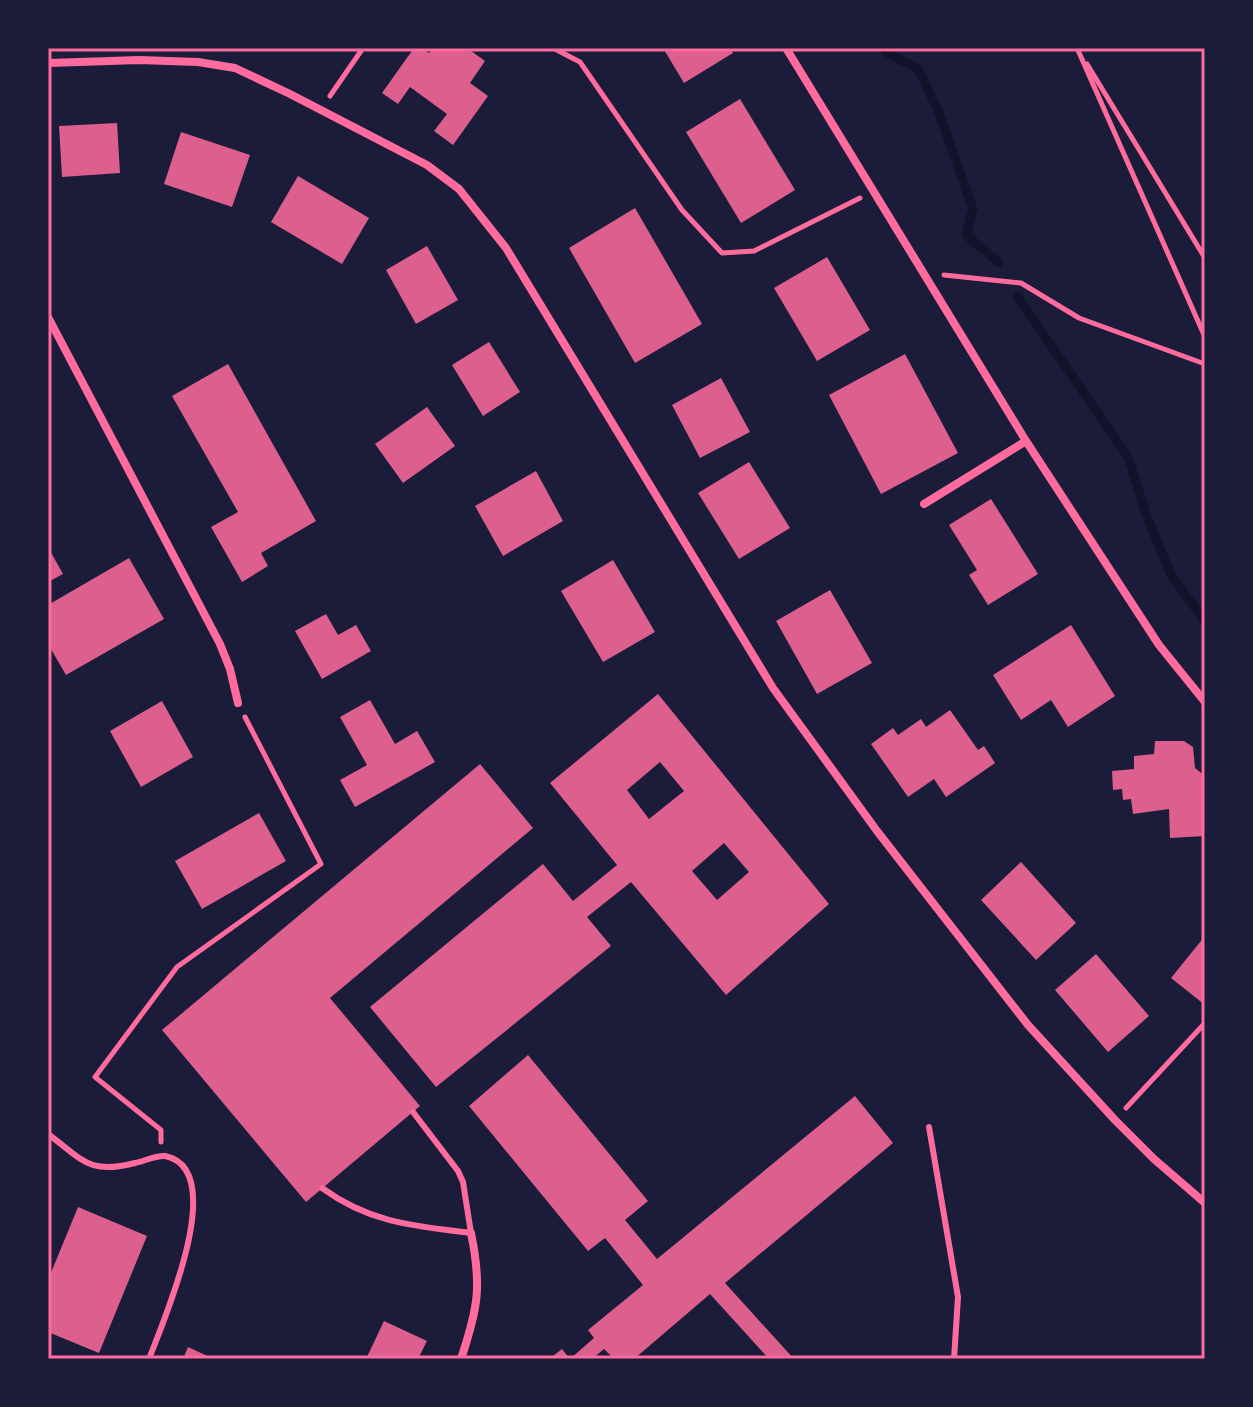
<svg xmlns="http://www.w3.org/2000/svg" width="1253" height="1407" viewBox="0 0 1253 1407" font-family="'Noto Serif',serif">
	<rect width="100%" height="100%" fill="#1b1b3a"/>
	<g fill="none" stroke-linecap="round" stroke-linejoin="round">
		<path stroke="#12122b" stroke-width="9" d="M 884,48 L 886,52 L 918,69 L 938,110 L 973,209 L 966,234 C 976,246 989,252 999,263
			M 1017,296 L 1128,457 L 1146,514 L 1171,575 L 1205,621"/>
	</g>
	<path fill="#dd5f8e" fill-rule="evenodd" d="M 414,48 L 422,48 L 429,53 L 433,48 L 467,48 L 485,61 L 470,83 L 488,96 L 453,145 L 434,131 L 447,114 L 410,87 L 398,104 L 382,93 Z
		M 663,48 L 730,48 L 733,53 L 684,83 Z
		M 740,99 L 795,190 L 741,223 L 686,132 Z
		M 117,123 L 120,173 L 62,177 L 59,126 Z
		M 181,132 L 250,155 L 232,207 L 164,184 Z
		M 298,176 L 369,218 L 342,264 L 271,222 Z
		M 635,208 L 702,324 L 635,363 L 569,248 Z
		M 427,246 L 458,300 L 416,324 L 386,270 Z
		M 827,257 L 870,330 L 817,361 L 774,288 Z
		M 489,342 L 520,392 L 483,416 L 452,365 Z
		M 905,354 L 958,453 L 881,494 L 829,395 Z
		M 228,364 L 316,521 L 261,553 L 268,566 L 242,582 L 211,527 L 238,512 L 172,396 Z
		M 721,378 L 750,432 L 700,458 L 672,405 Z
		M 427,407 L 455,446 L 403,483 L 375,444 Z
		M 749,462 L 790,528 L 739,559 L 698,493 Z
		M 536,471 L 563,521 L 503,556 L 475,506 Z
		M 991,499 L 1038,574 L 988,605 L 969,575 L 977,570 L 949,525 Z
		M 48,547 L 63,574 L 48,582 Z
		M 129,558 L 164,619 L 66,675 L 48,644 L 48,605 Z
		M 613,560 L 655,632 L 603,662 L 561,591 Z
		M 830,590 L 872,663 L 817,694 L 776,621 Z
		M 326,614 L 338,635 L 356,625 L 371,651 L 322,679 L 295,631 Z
		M 1071,625 L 1115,696 L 1068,727 L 1051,700 L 1021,720 L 993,675 Z
		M 658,694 L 829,904 L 726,995 L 631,882 L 587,917 L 611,946 L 436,1087 L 370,1007 L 543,864 L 573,901 L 617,865 L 550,783 ZM 660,762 L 684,791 L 649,819 L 627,790 ZM 724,843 L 749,872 L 717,900 L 692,871 Z
		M 370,700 L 395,744 L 417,731 L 435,762 L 355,807 L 340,780 L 367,765 L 340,717 Z
		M 162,701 L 193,757 L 141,787 L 110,731 Z
		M 950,710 L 978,750 L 984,746 L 995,763 L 946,797 L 934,779 L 908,797 L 871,744 L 893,728 L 898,735 L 921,719 L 926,727 Z
		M 1155,741 L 1184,741 L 1193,747 L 1195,768 L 1205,776 L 1205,836 L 1170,838 L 1169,809 L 1133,814 L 1131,799 L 1123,800 L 1122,789 L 1113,790 L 1112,771 L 1134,769 L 1134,756 L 1154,754 Z
		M 480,764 L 533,828 L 330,998 L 420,1106 L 306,1202 L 162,1030 Z
		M 259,813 L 286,861 L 202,909 L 175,861 Z
		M 1021,862 L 1076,923 L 1036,960 L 981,900 Z
		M 1205,936 L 1205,1005 L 1171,978 Z
		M 1096,954 L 1149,1016 L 1108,1052 L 1055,990 Z
		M 528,1055 L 648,1201 L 625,1220 L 657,1259 L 855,1096 L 893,1143 L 725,1283 L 794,1359 L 769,1359 L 710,1294 L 634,1359 L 614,1359 L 604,1349 L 592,1359 L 549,1359 L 562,1349 L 570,1359 L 594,1338 L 588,1330 L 643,1285 L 605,1238 L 588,1251 L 469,1106 Z
		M 78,1207 L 147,1236 L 99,1353 L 48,1332 L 48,1280 Z
		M 384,1321 L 427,1341 L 418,1359 L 366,1359 Z
		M 188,1347 L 214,1359 L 183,1359 Z"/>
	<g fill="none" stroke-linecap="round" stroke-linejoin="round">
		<path stroke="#ff6b9d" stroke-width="5" d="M 553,48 L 580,62 L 682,210 L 722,253 L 754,251 L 860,198
			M 1077,48 L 1205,337
			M 1087,64 L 1205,258
			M 330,96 L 363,48
			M 944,275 L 1021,283 L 1079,318 L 1205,364
			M 1126,1108 L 1205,1023
			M 161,1142 L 161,1130 L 95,1077 L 177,967 L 321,864 L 245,717"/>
		<path stroke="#ff6b9d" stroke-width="6" d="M 929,1127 L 958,1297 L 954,1359
			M 48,1134 C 83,1160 89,1175 135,1163 C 145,1161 156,1155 165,1156 C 231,1169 162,1324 149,1359
			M 322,1188 C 370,1223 414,1226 471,1233 L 463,1182 L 458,1171 L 413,1112"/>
		<path stroke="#ff6b9d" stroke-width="8" d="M 786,48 L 1026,441 L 1159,645 L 1205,702
			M 48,63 L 139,60 L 198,62 L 235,68 L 290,94 L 427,165 L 459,189 L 506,248 L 773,688 L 877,831 L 1028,1025 L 1115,1120 L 1154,1159 L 1205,1203
			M 48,317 L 220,644 L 230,669 L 238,703
			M 924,504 L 1026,441
			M 461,1359 C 478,1308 482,1286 471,1233"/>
	</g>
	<rect width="1253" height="1407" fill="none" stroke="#1b1b3a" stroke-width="100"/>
	<rect x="50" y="50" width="1153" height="1307" fill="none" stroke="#ff6b9d" stroke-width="3"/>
</svg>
